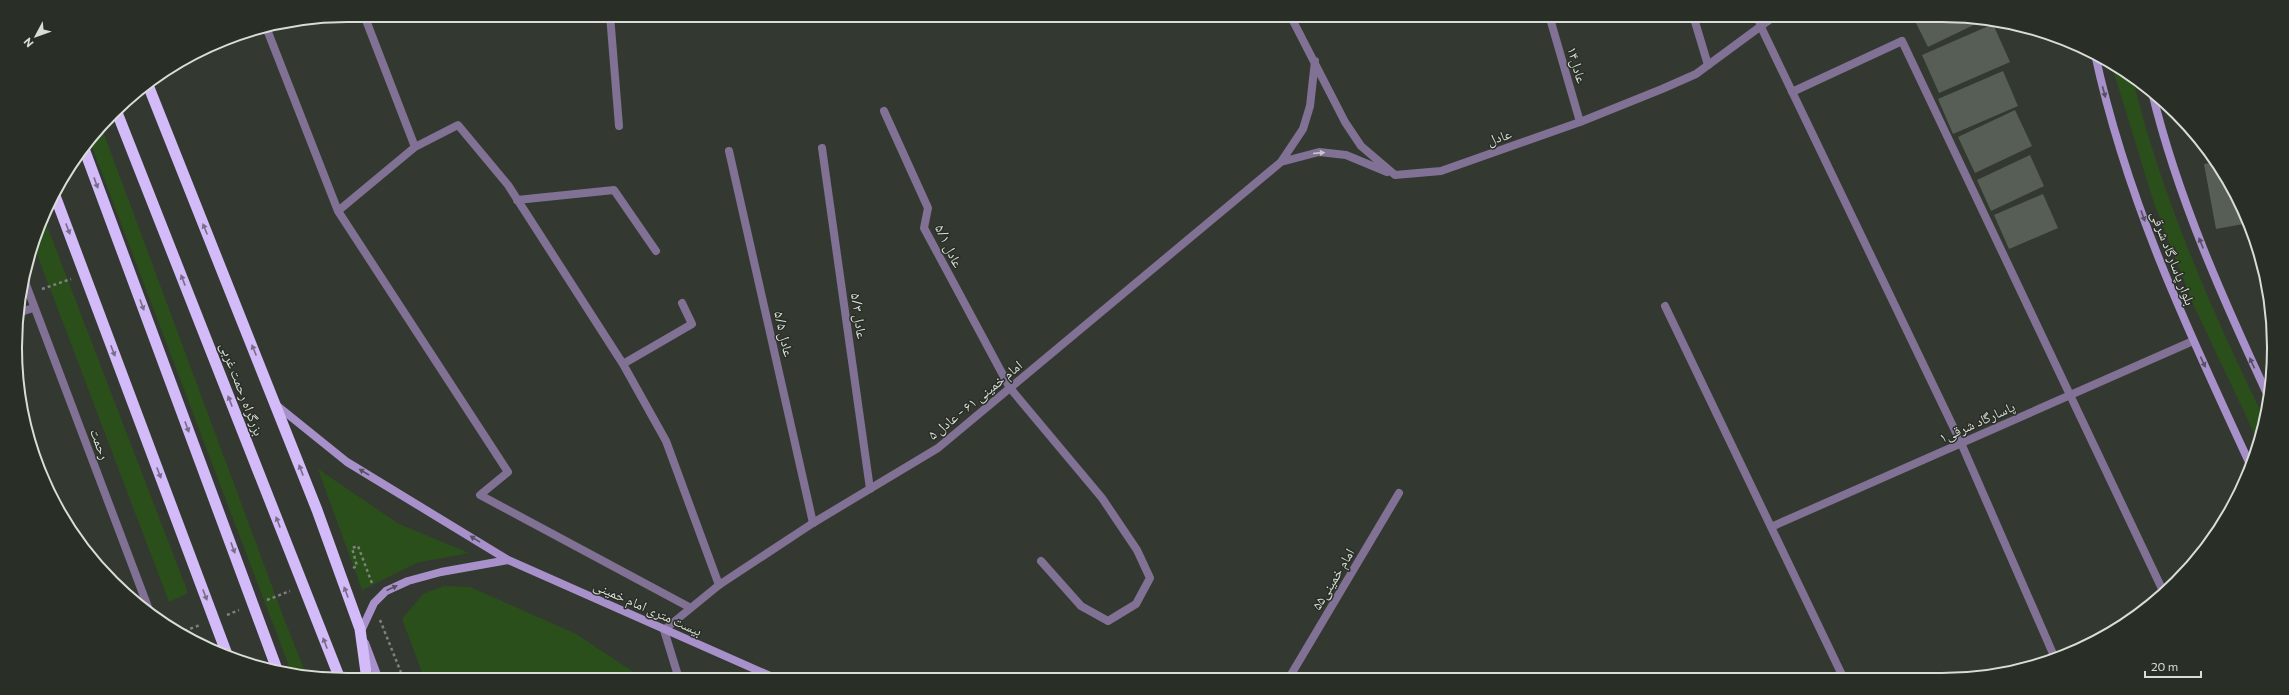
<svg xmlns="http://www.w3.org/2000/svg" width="2289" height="695" viewBox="0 0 2289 695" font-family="Commissioner,'Noto Naskh Arabic',sans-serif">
	<rect width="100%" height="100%" fill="#333931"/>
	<path fill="#2b4f1a" d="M 2111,63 L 2132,76 C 2160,193 2212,312 2265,420 L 2257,439 L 2194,306 L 2154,203 Z
		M 101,126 L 286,624 L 307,676 L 292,674 L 89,139 Z
		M 44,218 L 188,593 L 169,602 L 35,249 Z
		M 318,469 L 399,524 L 469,553 L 416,563 L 362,590 Z
		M 444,586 L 470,587 L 576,634 L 644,679 L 425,680 L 402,619 L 423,594 Z"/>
	<path fill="#575e55" d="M 1912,15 L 1942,15 L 1986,19 L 1928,47 Z
		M 1993,24 L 2010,62 L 1939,93 L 1922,55 Z
		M 2003,71 L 2018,106 L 1953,134 L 1938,99 Z
		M 2015,110 L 2032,146 L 1975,173 L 1958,137 Z
		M 2030,155 L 2044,186 L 1991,211 L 1977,180 Z
		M 2217,162 L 2249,220 L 2249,223 L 2216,229 L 2204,164 Z
		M 2043,194 L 2058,228 L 2009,249 L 1994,215 Z"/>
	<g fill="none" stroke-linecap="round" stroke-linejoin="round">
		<path stroke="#7d827c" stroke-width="2.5" stroke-dasharray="3 3" stroke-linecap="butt" d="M 42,289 L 71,279
			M 353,568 L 357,566 L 352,548 L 358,546 L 373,586
			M 267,600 L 290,591
			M 227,615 L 239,610
			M 380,620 L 404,680
			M 179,633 L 200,625"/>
		<path stroke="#807195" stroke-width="8" d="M 364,15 L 415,147
			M 610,15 L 619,126
			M 1549,15 L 1580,122
			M 1693,15 L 1708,65
			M 1757,15 L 1761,27 L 1961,443 L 2054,656
			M 266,27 L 338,211 L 508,472 L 480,495 L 689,607
			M 1792,92 L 1902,41 L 2164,593
			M 884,111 L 928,208 L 924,228 L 1010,388 L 1102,498 L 1137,550 L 1150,578 L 1136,604 L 1108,621 L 1081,606 L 1041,561
			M 822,148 L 870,489
			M 729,151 L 813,523
			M 517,200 L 614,190 L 656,251
			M 338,211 L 415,147 L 458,125 L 508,185 L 623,364 L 666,441 L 719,585
			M 1665,306 L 1843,677
			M 18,313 L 33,308
			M 623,364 L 692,324 L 682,303
			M 1771,527 L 2193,341
			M 664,630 L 679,679
			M 1289,678 L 1399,493
			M 1447,678 L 1449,678"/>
		<path stroke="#807195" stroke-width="8" d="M 1290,15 L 1345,122 L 1361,146 L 1395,175 L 1441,171 L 1580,122 L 1662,89 L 1696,74 L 1776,15
			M 1281,162 L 1319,152 L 1346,155 L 1387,172
			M 25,282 L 151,615
			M 664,630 L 719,585 L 813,523 L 938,448 L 1281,162 L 1303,129 L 1310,106 L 1315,61"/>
		<path stroke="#a891cb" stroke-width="8" d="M 2095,54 C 2126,198 2187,329 2249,462
			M 2152,92 C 2178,199 2223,299 2269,398
			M 275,404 L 347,462 L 508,560 L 777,679
			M 361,631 L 374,603 L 386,591 L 408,581 L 441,572 L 508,560
			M 365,643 L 379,680"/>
		<path stroke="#d3baf9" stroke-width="11" d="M 148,85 L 317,510 L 360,629 L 367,680
			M 116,110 L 340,679
			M 83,146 L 278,672
			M 54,193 L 228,657"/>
	</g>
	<defs><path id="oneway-solid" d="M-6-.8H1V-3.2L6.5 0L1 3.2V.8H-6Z"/></defs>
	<g fill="#555160">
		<use href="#oneway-solid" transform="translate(2104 92) rotate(75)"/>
		<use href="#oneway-solid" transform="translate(2143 216) rotate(70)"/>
		<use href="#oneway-solid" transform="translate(2201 243) rotate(-112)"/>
		<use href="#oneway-solid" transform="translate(2203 362) rotate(65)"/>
		<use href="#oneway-solid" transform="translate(2252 363) rotate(-115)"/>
		<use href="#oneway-solid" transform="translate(364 472) rotate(-149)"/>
		<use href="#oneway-solid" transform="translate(475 539) rotate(-148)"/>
		<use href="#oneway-solid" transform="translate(392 588) rotate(-25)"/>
	</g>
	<use fill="#c7c7cb" href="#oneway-solid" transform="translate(1319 153) rotate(-5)"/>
	<g fill="#756e86">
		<use href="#oneway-solid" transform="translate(96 183) rotate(70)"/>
		<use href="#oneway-solid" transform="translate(68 229) rotate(69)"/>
		<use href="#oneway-solid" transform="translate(205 229) rotate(-112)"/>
		<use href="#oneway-solid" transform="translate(183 280) rotate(-111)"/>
		<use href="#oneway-solid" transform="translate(142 305) rotate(70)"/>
		<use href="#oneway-solid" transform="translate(254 350) rotate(-112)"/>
		<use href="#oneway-solid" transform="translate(113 351) rotate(69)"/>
		<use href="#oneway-solid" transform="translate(230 401) rotate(-111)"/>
		<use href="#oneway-solid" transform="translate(187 427) rotate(70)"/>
		<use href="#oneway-solid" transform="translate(301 470) rotate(-111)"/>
		<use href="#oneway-solid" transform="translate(159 473) rotate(69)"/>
		<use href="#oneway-solid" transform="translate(278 522) rotate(-111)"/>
		<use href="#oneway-solid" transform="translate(233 548) rotate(70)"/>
		<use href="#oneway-solid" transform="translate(346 592) rotate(-110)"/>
		<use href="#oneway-solid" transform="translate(205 595) rotate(69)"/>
		<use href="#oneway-solid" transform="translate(325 643) rotate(-111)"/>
	</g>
	<g text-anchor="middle" stroke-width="3" stroke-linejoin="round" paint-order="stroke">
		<g font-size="14" fill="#d9ddd8" stroke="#292f27">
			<text transform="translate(1577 65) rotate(74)" y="5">عادل۱۴</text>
			<text transform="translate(1499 137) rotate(-19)" y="5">عادل</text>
			<text transform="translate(949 246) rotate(64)" y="5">عادل ۵/۱</text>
			<text transform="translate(2173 258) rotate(69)" y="5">بلوار پاسارگاد شرقی</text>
			<text transform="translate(859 316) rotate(82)" y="5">عادل ۵/۳</text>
			<text transform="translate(784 334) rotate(77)" y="5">عادل ۵/۵</text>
			<text transform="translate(242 389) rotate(69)" y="5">بزرگراه رحمت غربی</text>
			<text transform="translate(975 400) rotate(-39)" y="5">امام خمینی ۶۱ - عادل ۵</text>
			<text transform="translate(1977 422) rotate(-24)" y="5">پاسارگاد شرقی۱</text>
			<text transform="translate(100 444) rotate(69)" y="5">رحمت</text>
			<text transform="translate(1333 579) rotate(-59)" y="5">امام خمینی۵۵</text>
			<text transform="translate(648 608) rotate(24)" y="5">بیست متری امام خمینی</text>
		</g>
	</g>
	<path d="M0 0H2289V695H0ZM347 22H1942A325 325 0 0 1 2267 347V348A325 325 0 0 1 1942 673H347A325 325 0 0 1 22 348V347A325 325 0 0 1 347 22Z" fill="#292f27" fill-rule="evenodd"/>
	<path fill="none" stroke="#d9ddd8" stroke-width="2" d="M347 22H1942A325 325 0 0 1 2267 347V348A325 325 0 0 1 1942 673H347A325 325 0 0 1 22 348V347A325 325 0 0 1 347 22Z"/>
	<g transform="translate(36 36) rotate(229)" stroke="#292f27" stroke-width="3" paint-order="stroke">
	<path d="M0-3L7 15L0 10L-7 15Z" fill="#d9ddd8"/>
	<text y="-6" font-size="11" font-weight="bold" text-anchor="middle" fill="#d9ddd8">N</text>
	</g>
	<path d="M2145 671v6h56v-6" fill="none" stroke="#d9ddd8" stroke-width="2"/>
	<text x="2151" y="671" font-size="12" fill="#d9ddd8" stroke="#292f27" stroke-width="3" paint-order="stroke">20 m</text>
</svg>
